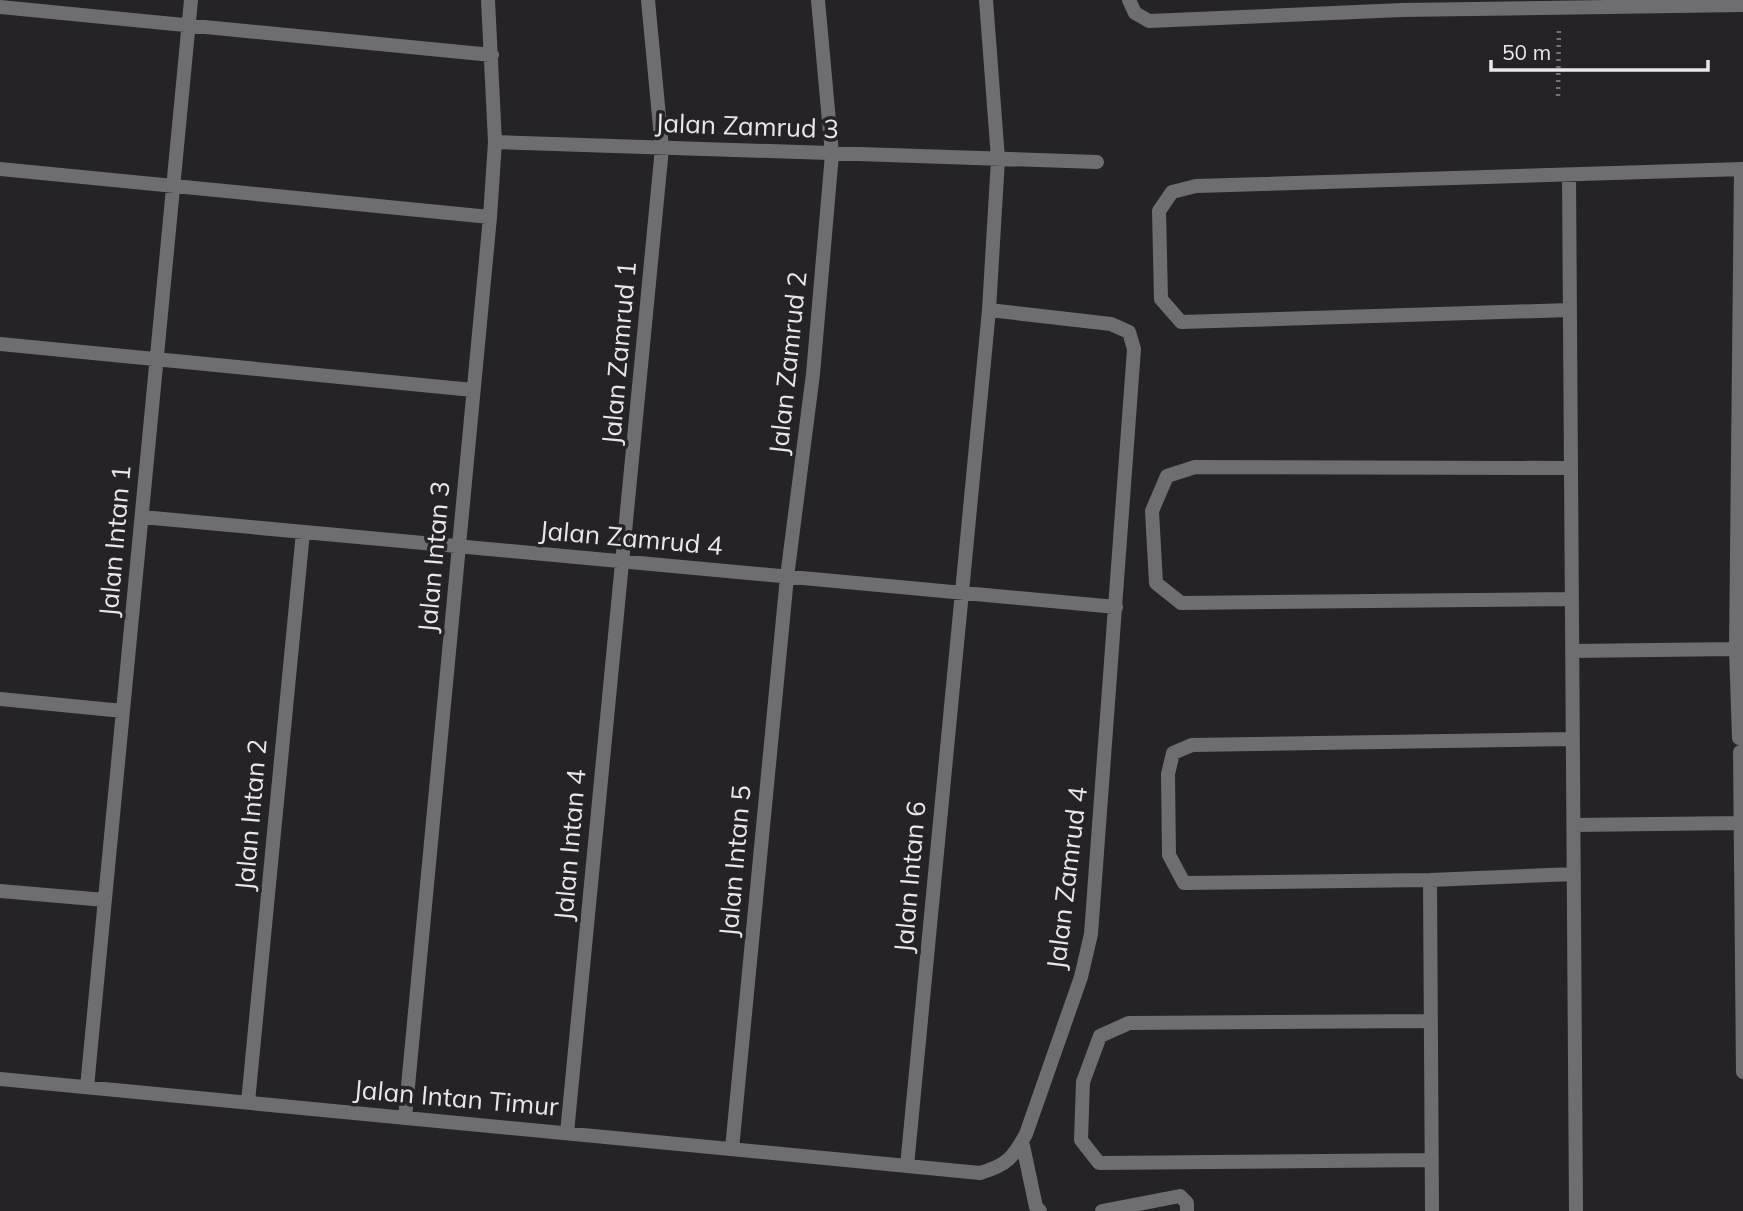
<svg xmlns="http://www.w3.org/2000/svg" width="1743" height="1211" viewBox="0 0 1743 1211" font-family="Mulish,sans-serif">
	<rect width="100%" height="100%" fill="#252326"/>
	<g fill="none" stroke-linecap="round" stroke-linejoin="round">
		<path stroke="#757376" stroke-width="4.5" stroke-dasharray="2 5" stroke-linecap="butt" d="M 1558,96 L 1559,26"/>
		<path stroke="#6e6d6f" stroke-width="14" d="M 1129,0 L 1135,13 L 1149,21 L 1402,10 L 1743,5
			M 0,7 L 492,55
			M 495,142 L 1097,162
			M 0,169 L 490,217
			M 1741,169 L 1736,649 L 1739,738 L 1743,738
			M 1569,175 L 1576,1211
			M 1570,310 L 1181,322 L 1161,299 L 1159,211 L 1172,192 L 1196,186 L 1743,169
			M 0,344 L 473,390
			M 1571,468 L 1195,467 L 1167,476 L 1152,511 L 1156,583 L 1181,603 L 1572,599
			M 142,517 L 1116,607
			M 1572,651 L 1736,649
			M 0,699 L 123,711
			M 1573,739 L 1192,745 L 1173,753 L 1168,774 L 1169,855 L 1184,883 L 1430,880 L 1574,874
			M 1743,752 L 1740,752 L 1743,1072
			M 1574,825 L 1739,823
			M 1430,880 L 1432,1211
			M 0,891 L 105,900
			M 1431,1021 L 1129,1023 L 1100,1036 L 1083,1082 L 1081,1140 L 1099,1163 L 1432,1160
			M 0,1079 L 980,1173 C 1007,1165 1013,1158 1026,1134 L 1081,977 L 1091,934 L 1134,349 L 1129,332 L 1111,324 L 989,310
			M 87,1087 L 191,0
			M 248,1102 L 303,532
			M 405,1118 L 490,217 L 495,142 L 488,0
			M 567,1133 L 662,148 L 648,0
			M 1022,1141 L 1036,1207 L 1040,1211
			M 732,1149 L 787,577 L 813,374 L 832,154 L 818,0
			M 907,1166 L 989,310 L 998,159 L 986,0
			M 1102,1211 L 1180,1196 L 1187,1203 L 1187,1211"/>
	</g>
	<g text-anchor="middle" stroke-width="7" stroke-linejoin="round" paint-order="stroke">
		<g font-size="26" fill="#e9e7e9" stroke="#252326">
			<text transform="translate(747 126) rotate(2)" y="9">Jalan Zamrud 3</text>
			<text transform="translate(619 353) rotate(-85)" y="9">Jalan Zamrud 1</text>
			<text transform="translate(788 363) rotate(-84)" y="9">Jalan Zamrud 2</text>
			<text transform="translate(631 538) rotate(5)" y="9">Jalan Zamrud 4</text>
			<text transform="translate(115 541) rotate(-85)" y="9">Jalan Intan 1</text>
			<text transform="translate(434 557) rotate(-85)" y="9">Jalan Intan 3</text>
			<text transform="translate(251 815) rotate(-85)" y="9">Jalan Intan 2</text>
			<text transform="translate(570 845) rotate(-85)" y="9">Jalan Intan 4</text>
			<text transform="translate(735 861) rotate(-85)" y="9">Jalan Intan 5</text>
			<text transform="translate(910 877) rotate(-85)" y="9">Jalan Intan 6</text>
			<text transform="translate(1067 878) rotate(-83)" y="9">Jalan Zamrud 4</text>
			<text transform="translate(456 1098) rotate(5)" y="9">Jalan Intan Timur</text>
		</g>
	</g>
	<path d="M1491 60v10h217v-10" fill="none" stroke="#e9e7e9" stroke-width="3.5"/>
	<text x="1502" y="60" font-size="21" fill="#e9e7e9" stroke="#252326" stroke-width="5" paint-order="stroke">50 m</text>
</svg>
